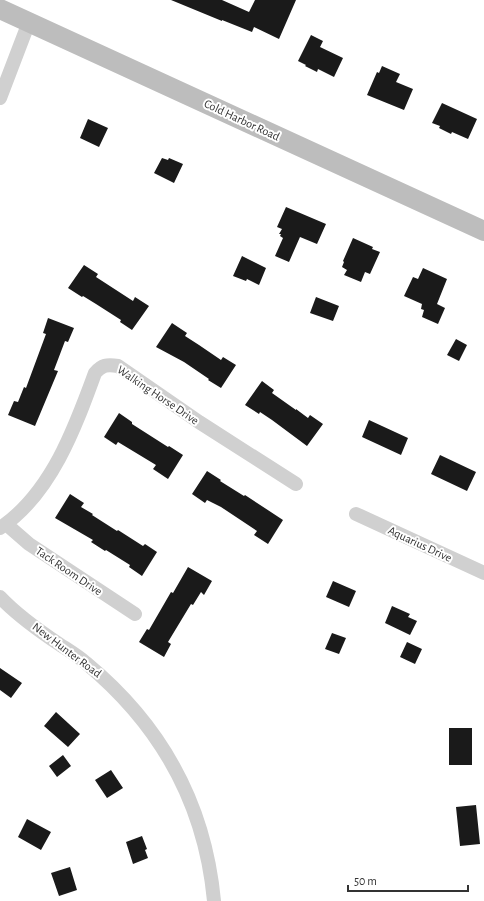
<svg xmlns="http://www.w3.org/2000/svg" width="484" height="901" viewBox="0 0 484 901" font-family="'Alegreya Sans',sans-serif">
	<rect width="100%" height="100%" fill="#fff"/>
	<path fill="#1a1a1a" d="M 171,0 L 222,0 L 249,12 L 255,0 L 296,0 L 279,39 L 254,27 L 252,32 L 222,20 L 222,21 Z
		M 311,35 L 323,41 L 320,47 L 343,58 L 334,77 L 318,69 L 317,72 L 305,66 L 306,65 L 298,61 Z
		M 382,66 L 400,74 L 396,82 L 413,89 L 404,110 L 367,95 L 377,72 L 379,73 Z
		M 442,103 L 477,119 L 468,139 L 452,132 L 451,134 L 439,128 L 440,126 L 432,123 Z
		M 88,119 L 108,128 L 99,147 L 80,138 Z
		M 162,158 L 168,160 L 169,158 L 183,164 L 174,183 L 154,173 Z
		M 286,207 L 326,224 L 317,244 L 300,237 L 289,262 L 275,256 L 283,238 L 280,236 L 281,234 L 279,234 L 282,229 L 277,227 Z
		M 353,238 L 373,247 L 372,249 L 380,252 L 370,274 L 365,272 L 361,282 L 344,275 L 347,270 L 342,267 L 344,262 L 343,261 Z
		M 242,256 L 266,268 L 259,285 L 247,279 L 246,281 L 233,276 Z
		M 84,265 L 98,274 L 96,277 L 133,301 L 135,297 L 149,306 L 132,330 L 120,322 L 121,320 L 96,304 L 83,296 L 82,297 L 68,288 Z
		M 423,268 L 447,279 L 437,304 L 445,308 L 438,324 L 422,317 L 424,310 L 421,309 L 422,304 L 404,296 L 413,277 L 418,279 Z
		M 316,297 L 339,306 L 333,321 L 310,313 Z
		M 48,318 L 74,328 L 68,342 L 65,341 L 54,370 L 58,371 L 35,426 L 8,415 L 14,401 L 18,402 L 24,387 L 26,388 L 46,334 L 43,333 Z
		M 172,323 L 187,333 L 185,336 L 199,345 L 221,360 L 223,357 L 236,365 L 221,388 L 208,380 L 209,379 L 184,362 L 156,347 Z
		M 456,339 L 467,345 L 459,361 L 447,355 Z
		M 262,381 L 274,390 L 272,393 L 296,410 L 296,409 L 308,418 L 310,415 L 323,424 L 307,446 L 272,420 L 260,412 L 259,414 L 245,405 Z
		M 119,413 L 132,422 L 132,424 L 168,447 L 169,446 L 183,455 L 168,479 L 153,469 L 156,465 L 118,442 L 116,445 L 104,437 Z
		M 369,420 L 408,438 L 401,455 L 362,437 Z
		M 440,455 L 476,472 L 467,491 L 431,474 Z
		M 207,471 L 221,480 L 220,481 L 244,496 L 245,495 L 283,520 L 268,544 L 254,535 L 257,531 L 221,507 L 207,500 L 205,503 L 192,494 Z
		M 70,494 L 84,503 L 81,507 L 93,514 L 92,515 L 117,531 L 118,530 L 143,546 L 145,544 L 157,552 L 142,576 L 129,567 L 130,565 L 106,550 L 105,551 L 91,542 L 93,540 L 55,518 Z
		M 188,567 L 212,581 L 204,595 L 201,592 L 193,605 L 191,604 L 168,642 L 171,644 L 164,657 L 139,642 L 147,629 L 149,630 L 171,592 L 173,593 Z
		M 333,581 L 356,591 L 349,607 L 326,597 Z
		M 392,606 L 410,614 L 408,617 L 417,621 L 410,635 L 385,623 Z
		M 332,633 L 346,638 L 339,654 L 325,649 Z
		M 407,642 L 422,649 L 415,664 L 400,657 Z
		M 0,668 L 22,683 L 11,698 L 0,690 Z
		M 56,712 L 80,734 L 68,747 L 44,726 Z
		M 449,728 L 472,728 L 472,765 L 449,765 Z
		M 63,755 L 71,766 L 57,777 L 49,766 Z
		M 111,770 L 123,788 L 107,798 L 95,780 Z
		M 476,805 L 480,844 L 460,846 L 456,807 Z
		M 27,819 L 51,832 L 41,850 L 18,837 Z
		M 142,836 L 147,849 L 145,850 L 148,858 L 133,864 L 126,842 Z
		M 70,867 L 77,890 L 59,896 L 51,873 Z"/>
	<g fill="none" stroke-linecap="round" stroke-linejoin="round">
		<path stroke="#d0d0d0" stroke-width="14" d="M 0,98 L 29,22
			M 356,514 L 484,573
			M 6,524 L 29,544 L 135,614
			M 0,528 C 51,494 75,428 95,373 C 102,365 107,364 118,366 L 199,422 L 296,484
			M 0,597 C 17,615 38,630 59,644 C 68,650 78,656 86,663 C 161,725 205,804 214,901"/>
		<path stroke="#bdbdbd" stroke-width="20" d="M 0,9 L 484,231"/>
	</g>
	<g text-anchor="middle" stroke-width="4" stroke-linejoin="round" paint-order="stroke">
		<g font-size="12" fill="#333" stroke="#fff">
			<text transform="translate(242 120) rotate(25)" y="4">Cold Harbor Road</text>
			<text transform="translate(158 395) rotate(34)" y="4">Walking Horse Drive</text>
			<text transform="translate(420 544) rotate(25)" y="4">Aquarius Drive</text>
			<text transform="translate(69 571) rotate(34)" y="4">Tack Room Drive</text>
			<text transform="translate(67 650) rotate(37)" y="4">New Hunter Road</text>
		</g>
	</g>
	<path d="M348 885v6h120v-6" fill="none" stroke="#333333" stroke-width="2"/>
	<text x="354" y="885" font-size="12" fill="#333333" stroke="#ffffff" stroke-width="3" paint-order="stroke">50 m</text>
</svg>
